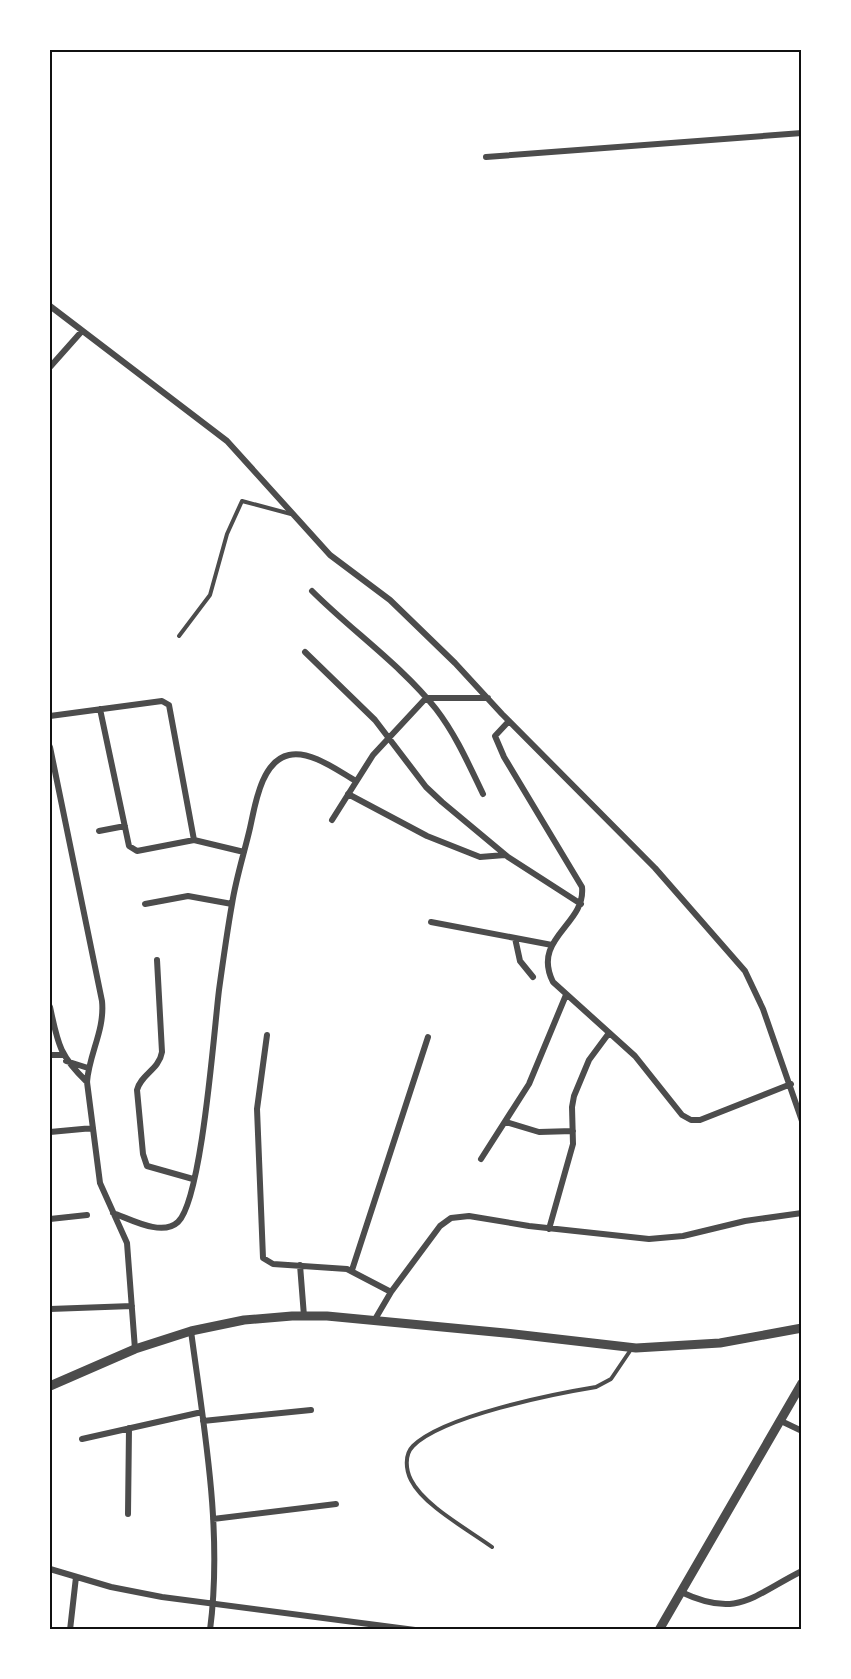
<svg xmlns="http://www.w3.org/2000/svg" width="851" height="1679" viewBox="0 0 851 1679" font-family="Literata,serif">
	<rect width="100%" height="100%" fill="#fff"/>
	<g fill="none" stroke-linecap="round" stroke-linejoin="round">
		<path stroke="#4c4c4c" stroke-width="4" d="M 179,636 L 210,595 L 227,534 L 242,501 L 291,514
			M 492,1547 C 469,1530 424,1506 411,1480 C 406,1470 404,1455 413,1446 C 443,1416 553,1394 596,1387 L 611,1379 L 632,1348"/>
		<path stroke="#4c4c4c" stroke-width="6" d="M 486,157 L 802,133
			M 50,306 L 227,441 L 330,555 L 390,600 L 455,663 L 502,714 L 655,868 L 745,971 L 763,1009 L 802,1121
			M 50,367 L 82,331
			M 312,591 C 352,631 401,665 436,709 C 456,735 469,765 483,794
			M 305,652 L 375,720 L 426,787 L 442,802 L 508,857 L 581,904
			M 100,709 L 129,846 L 137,851 L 194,840 L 244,852
			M 50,716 L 162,701 L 169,705 L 194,840
			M 509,721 L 495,736 L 504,757 L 582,887 C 586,925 531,938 553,982 L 635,1056 L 682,1115 L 691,1120 L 700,1120 L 791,1084
			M 50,747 L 102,1001 C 105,1030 89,1054 87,1082 L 100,1183 L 127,1243 L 135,1349
			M 348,794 L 427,836 L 480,857 L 505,855
			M 332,820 L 373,755 L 426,698 L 488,698
			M 99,831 L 125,826
			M 145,904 L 188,896 L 232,904
			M 431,922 L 552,945
			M 515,938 L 520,961 L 533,977
			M 157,960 L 162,1052 C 159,1070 141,1074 137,1090 L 143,1154 L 147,1166 L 193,1179
			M 50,1007 C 58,1044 59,1055 87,1082
			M 267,1035 L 257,1109 L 263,1258 L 273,1264 L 347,1269 L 391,1292
			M 50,1055 L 63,1055
			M 66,1061 L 88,1068
			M 506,1122 L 539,1132 L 573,1131
			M 50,1132 L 93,1128
			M 481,1159 L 529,1084 L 566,995
			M 113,1213 C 130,1219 162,1237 178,1222 C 202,1199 214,1030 219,990 C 223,961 227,932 232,904 C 236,878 244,854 250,828 C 255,806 261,761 289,755 C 311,750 338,771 356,781
			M 50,1219 L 87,1215
			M 549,1229 L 573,1144 L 572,1107 L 574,1096 L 589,1060 L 609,1033
			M 300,1265 L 304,1316
			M 352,1270 L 428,1037
			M 50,1309 L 132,1306
			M 374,1321 L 391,1292 L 440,1226 L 451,1218 L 469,1216 L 529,1226 L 649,1239 L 683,1236 L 745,1221 L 802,1213
			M 191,1331 C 204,1429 223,1531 210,1630
			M 203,1421 L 311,1410
			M 781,1421 L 802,1431
			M 82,1439 L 202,1412
			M 128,1514 L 129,1428
			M 213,1519 L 336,1504
			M 50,1569 L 111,1587 L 162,1597 L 415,1630
			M 681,1592 C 738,1619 752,1596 802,1571
			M 70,1630 L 76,1577"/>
		<path stroke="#4c4c4c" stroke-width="9" d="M 50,1386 L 135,1349 L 191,1331 L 244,1320 L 292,1316 L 327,1316 L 505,1333 L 636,1348 L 720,1343 L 802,1328
			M 659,1630 L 802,1383"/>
	</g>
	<rect width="851" height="1679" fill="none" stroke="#ffffff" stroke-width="102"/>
	<rect x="51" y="51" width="749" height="1577" fill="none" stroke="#111" stroke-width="2"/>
</svg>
